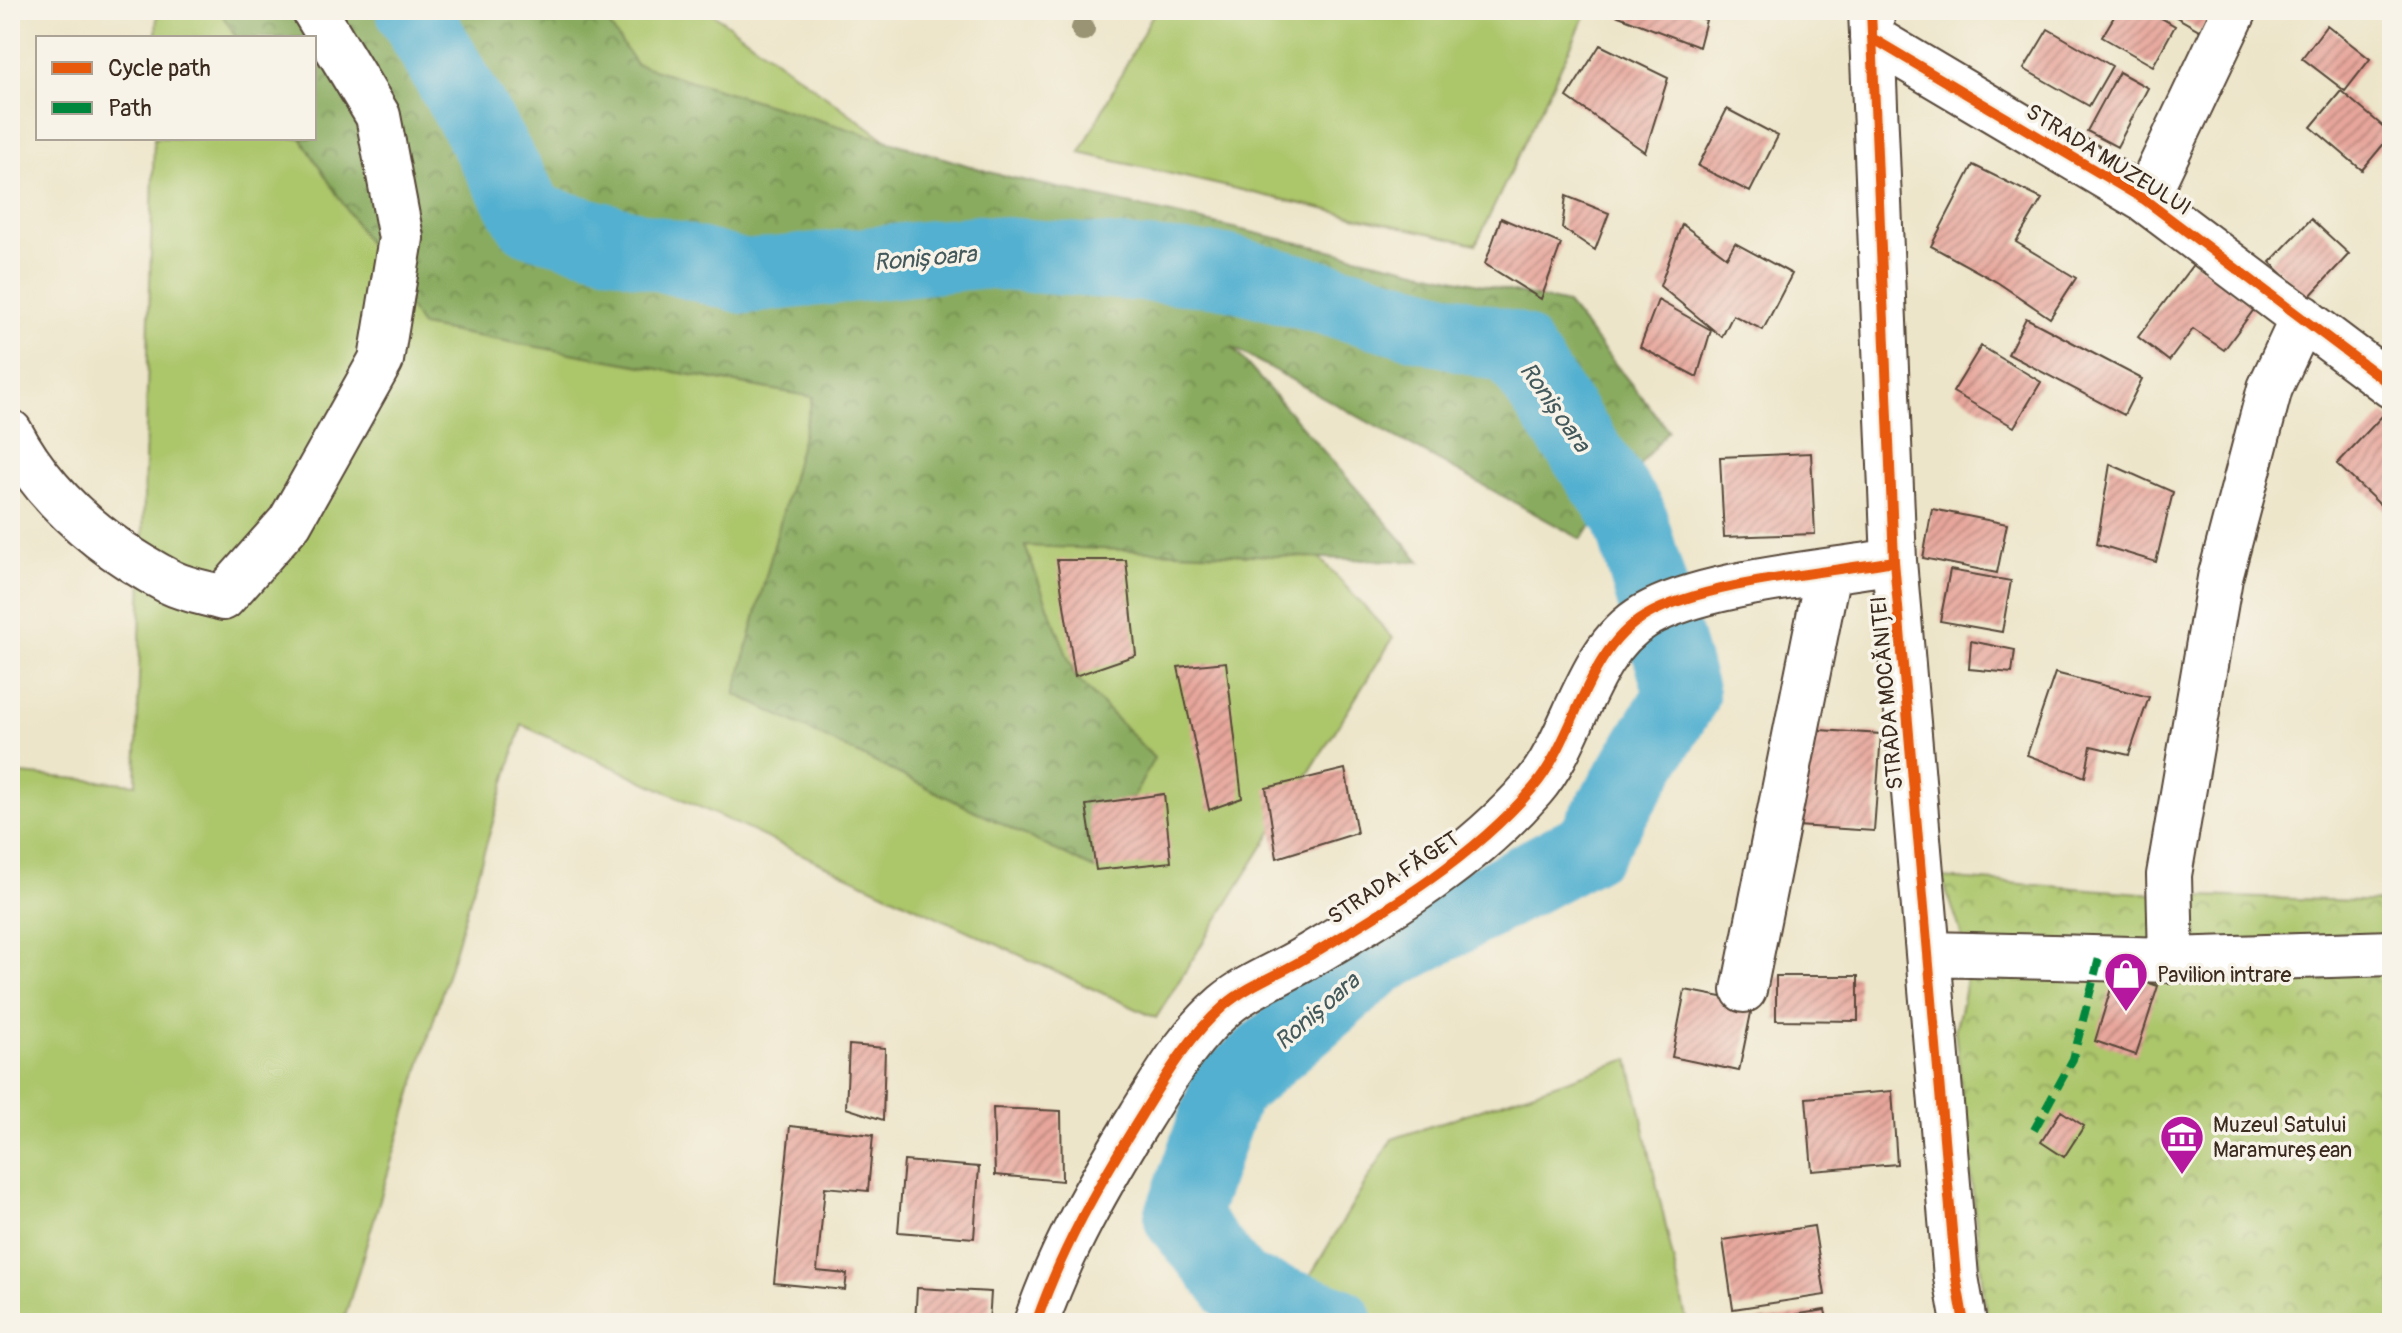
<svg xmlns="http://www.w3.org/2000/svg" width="2402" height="1333" viewBox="0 0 2402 1333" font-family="Pangolin,sans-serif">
	<defs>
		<pattern id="forest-crowns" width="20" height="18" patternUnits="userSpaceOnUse" patternTransform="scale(2)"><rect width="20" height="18" fill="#89ab5f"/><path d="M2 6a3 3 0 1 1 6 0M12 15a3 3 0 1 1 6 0" fill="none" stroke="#718b4e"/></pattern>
		<pattern id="park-crowns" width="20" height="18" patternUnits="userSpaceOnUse" patternTransform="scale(2)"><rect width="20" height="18" fill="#acc66b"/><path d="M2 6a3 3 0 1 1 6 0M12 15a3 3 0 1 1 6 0" fill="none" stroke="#8da157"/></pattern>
		<pattern id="building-hatch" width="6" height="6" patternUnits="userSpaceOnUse" patternTransform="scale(2)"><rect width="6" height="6" fill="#e7a69b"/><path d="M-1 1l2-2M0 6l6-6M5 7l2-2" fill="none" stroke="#bc877e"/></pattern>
	</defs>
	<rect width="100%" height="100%" fill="#f7f3e8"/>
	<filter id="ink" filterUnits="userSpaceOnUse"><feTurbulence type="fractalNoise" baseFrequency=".0125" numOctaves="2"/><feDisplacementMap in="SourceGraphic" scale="16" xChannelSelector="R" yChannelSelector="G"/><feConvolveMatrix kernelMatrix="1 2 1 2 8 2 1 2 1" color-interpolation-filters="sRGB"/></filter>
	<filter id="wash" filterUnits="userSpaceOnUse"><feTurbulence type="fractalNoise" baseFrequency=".006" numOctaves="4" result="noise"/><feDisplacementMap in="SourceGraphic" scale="32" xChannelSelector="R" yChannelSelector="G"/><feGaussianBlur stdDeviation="1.8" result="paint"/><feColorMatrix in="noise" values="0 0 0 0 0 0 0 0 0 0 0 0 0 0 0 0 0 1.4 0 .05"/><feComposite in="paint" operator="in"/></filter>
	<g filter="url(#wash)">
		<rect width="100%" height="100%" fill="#ede5c9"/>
		<path fill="#acc66b" stroke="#747844" stroke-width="2" d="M 157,10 L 708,10 L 1038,251 L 1393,638 L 1156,1018 L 522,725 L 343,1323 L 10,1323 L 10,773 L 136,784 L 154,138 L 314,138 L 314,38 L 156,38 Z
			M 1155,10 L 1588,10 L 1476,244 L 1080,153 Z
			M 1629,1059 L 1687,1323 L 1282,1323 L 1392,1139 Z"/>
		<path fill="url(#forest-crowns)" stroke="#626a3e" stroke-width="2" d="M 219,10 L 599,10 L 636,64 L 996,174 L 1567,304 L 1668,430 L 1581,539 L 1232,347 L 1421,562 L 1025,546 L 1075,676 L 1154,758 L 1096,870 L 735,694 L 813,397 L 421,326 L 301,138 L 314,138 L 314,38 L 237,38 Z"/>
		<path fill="url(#park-crowns)" stroke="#747844" stroke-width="2" d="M 1942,878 L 2168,895 L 2392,902 L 2392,1323 L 1987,1323 L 1955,1030 C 1976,958 1965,945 1942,878 Z"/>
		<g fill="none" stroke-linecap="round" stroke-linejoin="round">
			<path stroke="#52b0d0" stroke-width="74" d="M 413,10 L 532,220 L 745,277 L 978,252 L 1224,271 L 1515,349 L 1629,515 L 1682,695 L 1590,846 L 1377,960 L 1226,1090 L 1181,1218 L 1239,1288 L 1337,1323"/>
		</g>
		<g id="blocks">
			<path fill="url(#building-hatch)" d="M 1603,10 L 1685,10 L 1706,20 L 1699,47 Z
				M 2118,10 L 2147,10 L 2175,26 L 2153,66 L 2102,37 Z
				M 2164,10 L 2212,10 L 2201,31 Z
				M 2327,25 L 2370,59 L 2345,91 L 2302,58 Z
				M 2048,29 L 2112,66 L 2089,106 L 2024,69 Z
				M 1600,45 L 1668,78 L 1645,152 L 1567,97 Z
				M 2119,72 L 2148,88 L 2117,147 L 2087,131 Z
				M 2341,91 L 2392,134 L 2362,170 L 2311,127 Z
				M 1727,109 L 1778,136 L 1750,192 L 1698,166 Z
				M 1973,165 L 2042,199 L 2016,242 L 2076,278 L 2050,318 L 1997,282 L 1931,246 Z
				M 1566,196 L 1609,213 L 1595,250 L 1562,228 Z
				M 1501,218 L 1561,244 L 1541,299 L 1485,264 Z
				M 2311,219 L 2349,254 L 2308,298 L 2270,262 Z
				M 1682,224 L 1727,257 L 1735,243 L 1792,274 L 1763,330 L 1733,315 L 1722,337 L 1660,286 Z
				M 2195,262 L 2255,308 L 2224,350 L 2193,329 L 2169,361 L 2138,337 Z
				M 1658,300 L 1711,330 L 1697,377 L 1640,347 Z
				M 2026,318 L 2142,379 L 2124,415 L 2008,354 Z
				M 1981,346 L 2041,382 L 2014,427 L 1953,392 Z
				M 2384,414 L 2392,421 L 2392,516 L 2337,464 Z
				M 1811,453 L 1815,534 L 1724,537 L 1720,457 Z
				M 2110,464 L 2173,492 L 2156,562 L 2097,544 Z
				M 1932,509 L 2007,524 L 1997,573 L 1923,558 Z
				M 1057,560 L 1126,560 L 1136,655 L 1075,676 Z
				M 1950,570 L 2011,581 L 2002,632 L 1940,621 Z
				M 1971,641 L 2015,650 L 2012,673 L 1969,669 Z
				M 1226,662 L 1242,798 L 1209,810 L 1178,667 Z
				M 2055,673 L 2149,697 L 2129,755 L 2091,746 L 2085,777 L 2027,755 Z
				M 1804,729 L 1881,734 L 1874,831 L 1797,826 Z
				M 1345,769 L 1357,833 L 1277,858 L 1266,788 Z
				M 1164,794 L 1171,862 L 1096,870 L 1086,805 Z
				M 2116,972 L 2158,986 L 2136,1055 L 2095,1041 Z
				M 1776,976 L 1858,976 L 1858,1021 L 1776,1020 Z
				M 1685,990 L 1753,1003 L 1739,1071 L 1672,1057 Z
				M 849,1045 L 885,1048 L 883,1120 L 846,1108 Z
				M 1892,1091 L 1897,1164 L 1812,1171 L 1806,1098 Z
				M 993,1108 L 1061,1111 L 1062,1181 L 995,1175 Z
				M 2061,1111 L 2084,1126 L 2064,1157 L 2041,1142 Z
				M 790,1126 L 873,1135 L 868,1191 L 825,1187 L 817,1271 L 847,1274 L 845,1290 L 774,1283 Z
				M 904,1161 L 979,1167 L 974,1238 L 898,1232 Z
				M 1814,1226 L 1825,1295 L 1733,1309 L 1723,1240 Z
				M 917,1288 L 991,1292 L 989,1323 L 915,1323 Z
				M 1825,1310 L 1828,1323 L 1757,1323 L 1757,1321 Z"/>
		</g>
	</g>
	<g filter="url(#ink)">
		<use href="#blocks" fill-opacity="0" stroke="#564638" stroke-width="2"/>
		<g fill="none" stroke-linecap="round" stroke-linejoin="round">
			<g stroke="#564638" stroke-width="48">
				<path id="minor" d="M 1871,10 L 1894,561 L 1956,1277 L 1964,1323
					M 1872,38 L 2145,200 L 2392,386
					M 2145,200 L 2235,10
					M 10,432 C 45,498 103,547 170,582 C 186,590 206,593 223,598 L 290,522 L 381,360 L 401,238 L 378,116 L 314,10
					M 1929,954 L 2171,960 L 2392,953
					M 2171,960 L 2169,875 L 2220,578 L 2270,388 L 2303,317
					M 1744,990 L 1828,572
					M 1036,1323 C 1061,1250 1100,1182 1141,1116 C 1166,1076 1188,1037 1225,1005 C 1247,986 1279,974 1304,959 C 1386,910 1469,862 1533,788 C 1575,740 1585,651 1645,616 C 1704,582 1824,573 1894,561"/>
			</g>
			<use href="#minor" stroke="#fff" stroke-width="44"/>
			<path stroke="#00873e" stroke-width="8" stroke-dasharray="16 8" stroke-linecap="butt" d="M 2034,1130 L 2073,1059 L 2099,958"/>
			<g stroke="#f7f3e8" stroke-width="15">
				<path id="cycleway" d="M 1871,10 L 1894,561 L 1956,1277 L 1964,1323
					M 1872,38 L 2145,200 L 2392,386
					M 1036,1323 C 1061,1250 1100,1182 1141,1116 C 1166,1076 1188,1037 1225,1005 C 1247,986 1279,974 1304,959 C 1386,910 1469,862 1533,788 C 1575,740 1585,651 1645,616 C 1704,582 1824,573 1894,561"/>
			</g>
			<use href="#cycleway" stroke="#e8590c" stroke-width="10"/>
		</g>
		<circle fill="#9a9475" cx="1083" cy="29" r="12"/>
	</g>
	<defs>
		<g id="shop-pin" transform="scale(2.3)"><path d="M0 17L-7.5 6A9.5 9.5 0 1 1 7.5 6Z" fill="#b5179e" stroke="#f7f3e8"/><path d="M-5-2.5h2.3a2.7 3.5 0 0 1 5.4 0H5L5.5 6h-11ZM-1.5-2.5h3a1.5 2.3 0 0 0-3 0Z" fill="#fff"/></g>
		<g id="museum-pin" transform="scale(2.3)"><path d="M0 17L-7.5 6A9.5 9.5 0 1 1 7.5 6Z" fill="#b5179e" stroke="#f7f3e8"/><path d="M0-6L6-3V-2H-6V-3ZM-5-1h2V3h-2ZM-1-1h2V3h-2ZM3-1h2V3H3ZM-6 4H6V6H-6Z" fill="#fff"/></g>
	</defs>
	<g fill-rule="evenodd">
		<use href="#shop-pin" x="2126" y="974"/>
		<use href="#museum-pin" x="2182" y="1137"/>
	</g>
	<g text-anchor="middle" stroke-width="7" stroke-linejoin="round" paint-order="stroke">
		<g font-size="22" fill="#3b2a1e" stroke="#f7f3e8">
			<text transform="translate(2109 159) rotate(32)" y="8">STRADA MUZEULUI</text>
			<text transform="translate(1886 693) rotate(-95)" y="8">STRADA MOCĂNIȚEI</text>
			<text transform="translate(1393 877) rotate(-33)" y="8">STRADA FĂGET</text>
		</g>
		<g font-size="22" fill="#3b2a1e" stroke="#f7f3e8" text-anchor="start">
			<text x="2157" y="982">Pavilion intrare</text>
			<text x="2213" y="1132">Muzeul Satului<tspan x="2213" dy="25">Maramureșean</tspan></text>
		</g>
		<g font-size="24" font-style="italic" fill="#43595c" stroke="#f7f3e8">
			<text transform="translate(925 258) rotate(-5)" y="8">Ronișoara</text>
			<text transform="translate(1555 407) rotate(55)" y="8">Ronișoara</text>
			<text transform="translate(1317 1011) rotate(-41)" y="8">Ronișoara</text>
		</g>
	</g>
	<rect width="2402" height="1333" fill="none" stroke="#f7f3e8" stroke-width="40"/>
	<rect x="36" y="36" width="280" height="104" fill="#f7f3e8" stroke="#aca397" stroke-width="2"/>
	<rect x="52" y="62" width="40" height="12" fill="#e8590c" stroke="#aca397" stroke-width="2"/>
	<text x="108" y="76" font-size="24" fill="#3b2a1e">Cycle path</text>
	<rect x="52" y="102" width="40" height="12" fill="#00873e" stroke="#aca397" stroke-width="2"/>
	<text x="108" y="116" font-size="24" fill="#3b2a1e">Path</text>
</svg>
